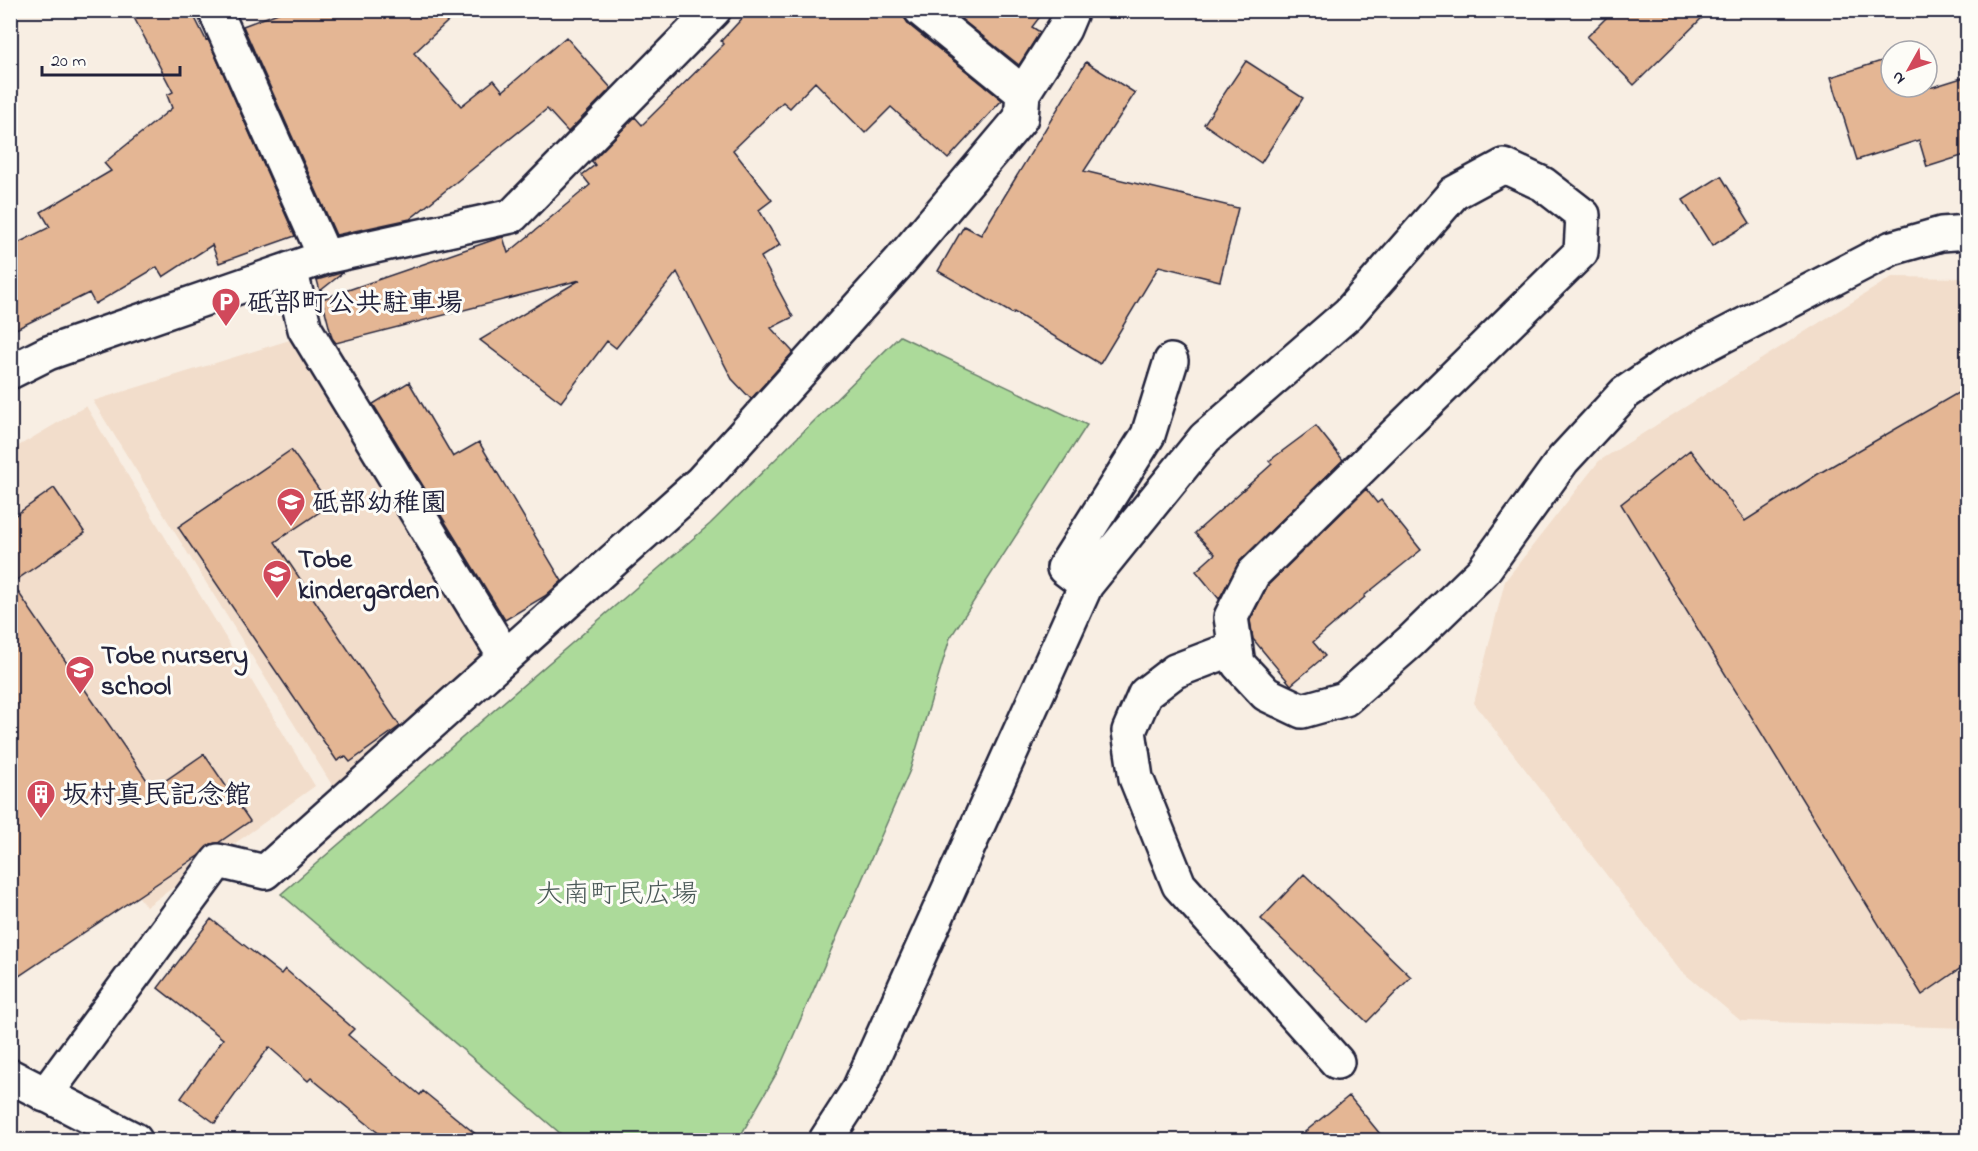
<svg xmlns="http://www.w3.org/2000/svg" width="1978" height="1151" viewBox="0 0 1978 1151" font-family="'Indie Flower','Klee One',sans-serif">
	<rect width="100%" height="100%" fill="#f8eee3"/>
	<filter id="ink" filterUnits="userSpaceOnUse"><feTurbulence type="fractalNoise" baseFrequency=".0167" numOctaves="2"/><feDisplacementMap in="SourceGraphic" scale="12" xChannelSelector="R" yChannelSelector="G"/><feConvolveMatrix kernelMatrix="1 2 1 2 8 2 1 2 1" color-interpolation-filters="sRGB"/></filter>
	<g filter="url(#ink)">
		<path fill="#f2ddcb" d="M 1892,277 L 1967,278 L 1967,1028 L 1741,1021 L 1679,969 L 1474,703 L 1505,581 L 1599,461 Z
			M 293,339 L 488,656 L 337,793 L 93,401 Z
			M 86,406 L 315,786 L 146,907 L 11,715 L 10,451 Z"/>
		<path fill="#acda9a" stroke="#677e6a" stroke-width="1.5" d="M 900,336 L 1087,425 L 950,638 L 910,770 L 778,1071 L 741,1135 L 729,1140 L 568,1140 L 281,894 L 710,524 Z"/>
		<path fill="#e4b694" stroke="#22223b" stroke-width="1.5" d="M 130,10 L 191,10 L 206,40 L 208,39 L 295,236 L 219,263 L 212,245 L 163,277 L 157,267 L 95,304 L 89,293 L 10,332 L 10,247 L 50,227 L 41,212 L 111,171 L 104,163 L 172,108 L 167,95 L 173,92 Z
			M 286,10 L 460,10 L 414,53 L 461,106 L 494,80 L 503,91 L 566,37 L 611,88 L 568,132 L 547,109 L 410,219 L 336,235 L 243,26 Z
			M 750,10 L 903,10 L 904,17 L 909,25 L 1002,100 L 948,159 L 891,107 L 865,133 L 815,82 L 790,108 L 783,102 L 733,150 L 772,200 L 759,210 L 780,245 L 761,257 L 793,317 L 771,328 L 793,352 L 751,399 L 732,379 L 677,272 L 616,348 L 607,341 L 561,402 L 480,340 L 580,280 L 336,343 L 332,338 L 322,299 L 496,239 L 503,237 L 508,253 L 590,185 L 582,175 L 595,165 L 592,161 L 635,117 L 642,125 L 724,44 L 721,41 Z
			M 966,10 L 1045,10 L 1032,27 L 1040,32 L 1019,65 L 960,18 Z
			M 1614,10 L 1710,10 L 1634,85 L 1587,37 Z
			M 1891,58 L 1891,87 L 1933,87 L 1968,76 L 1968,154 L 1927,167 L 1919,140 L 1857,160 L 1831,77 Z
			M 1246,61 L 1303,98 L 1261,163 L 1204,124 Z
			M 1086,62 L 1135,93 L 1084,171 L 1238,208 L 1220,281 L 1159,266 L 1100,364 L 1014,312 L 1013,314 L 938,271 L 964,226 L 981,235 Z
			M 1721,176 L 1750,223 L 1712,246 L 1683,200 Z
			M 344,272 L 320,291 L 317,280 Z
			M 409,382 L 453,457 L 479,442 L 562,581 L 545,596 L 505,620 L 373,404 Z
			M 1968,387 L 1968,963 L 1922,995 L 1621,504 L 1690,450 L 1745,521 L 1818,474 Z
			M 1316,426 L 1343,460 L 1240,561 L 1219,599 L 1196,571 L 1215,554 L 1195,533 L 1272,464 L 1269,461 Z
			M 291,450 L 330,505 L 275,542 L 400,726 L 350,762 L 345,756 L 337,761 L 178,527 Z
			M 54,488 L 85,533 L 12,583 L 153,789 L 204,754 L 250,821 L 218,843 L 211,844 L 198,856 L 10,982 L 10,519 Z
			M 1366,489 L 1377,503 L 1381,500 L 1421,550 L 1364,596 L 1365,597 L 1313,642 L 1325,656 L 1291,685 L 1253,639 L 1250,620 L 1268,585 Z
			M 1304,874 L 1411,977 L 1367,1022 L 1261,919 Z
			M 211,919 L 281,974 L 285,969 L 354,1029 L 348,1035 L 420,1095 L 423,1091 L 483,1140 L 387,1140 L 311,1078 L 308,1081 L 269,1047 L 215,1123 L 181,1098 L 223,1039 L 158,988 Z
			M 1349,1096 L 1385,1140 L 1295,1140 Z"/>
		<g fill="none" stroke-linecap="round" stroke-linejoin="round">
			<g stroke="#22223b" stroke-width="38">
				<path id="street" d="M 215,10 L 325,257
					M 921,10 L 1023,93
					M 290,269 L 305,329 L 505,657
					M 10,372 L 48,353 L 325,257 L 512,216 L 714,10
					M 1086,585 L 1064,568 L 1148,435 L 1171,361
					M 1235,648 L 1175,671 L 1145,694 L 1129,731 L 1136,778 L 1179,885 L 1337,1062
					M 45,1095 L 218,861 L 265,872 L 701,482 L 901,260 L 1021,118 L 1023,93 L 1064,29 L 1072,10
					M 826,1140 L 859,1089 L 1086,585 L 1205,438 L 1349,313 L 1454,193 L 1504,166 L 1543,184 L 1583,215 L 1581,252 L 1253,574 L 1231,617 L 1238,664 L 1266,694 L 1302,711 L 1345,699 L 1410,642 L 1483,571 L 1563,460 L 1625,393 L 1663,367 L 1892,248 L 1941,234 L 1968,232"/>
			</g>
			<g stroke="#22223b" stroke-width="38">
				<path id="primary" d="M 10,1076 L 135,1140"/>
			</g>
			<use href="#street" stroke="#fdfcf7" stroke-width="33"/>
			<use href="#primary" stroke="#fdfcf7" stroke-width="33"/>
		</g>
	</g>
	<defs>
		<g id="parking-pin" transform="scale(1.5)"><path d="M0 17L-7.5 6A9.5 9.5 0 1 1 7.5 6Z" fill="#d1495b" stroke="#fdfcf7"/><path d="M-3.5-5.5H1a3.5 3.5 0 0 1 0 7H-1V5.5H-3.5ZM-1-3.4V-.6H.8a1.4 1.4 0 0 0 0-2.8Z" fill="#fff"/></g>
		<g id="school-pin" transform="scale(1.5)"><path d="M0 17L-7.5 6A9.5 9.5 0 1 1 7.5 6Z" fill="#d1495b" stroke="#fdfcf7"/><path d="M0-5L7-2L0 1L-7-2ZM-4 1L0 2.5L4 1V4Q0 6-4 4Z" fill="#fff"/></g>
		<g id="building-pin" transform="scale(1.5)"><path d="M0 17L-7.5 6A9.5 9.5 0 1 1 7.5 6Z" fill="#d1495b" stroke="#fdfcf7"/><path d="M-4-6H4V6H1V3H-1V6H-4ZM-2.5-4.3h1.7v1.8h-1.7ZM.8-4.3h1.7v1.8H.8ZM-2.5-1h1.7V.8h-1.7ZM.8-1h1.7V.8H.8Z" fill="#fff"/></g>
	</defs>
	<g fill-rule="evenodd">
		<use href="#parking-pin" x="226" y="302"/>
		<use href="#school-pin" x="291" y="502"/>
		<use href="#school-pin" x="277" y="574"/>
		<use href="#school-pin" x="80" y="670"/>
		<use href="#building-pin" x="41" y="794"/>
	</g>
	<g text-anchor="middle" stroke-width="6" stroke-linejoin="round" paint-order="stroke">
		<g font-size="27" font-weight="bold" fill="#22223b" stroke="#fdfcf7" text-anchor="start">
			<text x="247" y="311">砥部町公共駐車場</text>
			<text x="312" y="511">砥部幼稚園</text>
			<text x="298" y="567">Tobe<tspan x="298" dy="31">kindergarden</tspan></text>
			<text x="101" y="663">Tobe nursery<tspan x="101" dy="31">school</tspan></text>
			<text x="62" y="803">坂村真民記念館</text>
		</g>
		<g font-size="27" fill="#4b5958" stroke="#fdfcf7">
			<text x="617" y="902">大南町民広場</text>
		</g>
	</g>
	<rect width="1978" height="1151" fill="none" stroke="#fdfcf7" stroke-width="36"/>
	<rect x="18" y="18" width="1942" height="1115" fill="none" stroke="#22223b" stroke-width="2" filter="url(#ink)"/>
	<g transform="translate(1909 69) rotate(230)"><circle r="28" fill="#fdfcf7" stroke="#a5a5ac" stroke-width="1.5"/>
	<path d="M0-4.5L10 22L0 15L-10 22Z" fill="#d1495b"/>
	<text y="-9" font-size="16" font-weight="bold" text-anchor="middle" fill="#22223b">N</text>
	</g>
	<path d="M42 66v9h138v-9" fill="none" stroke="#22223b" stroke-width="3"/>
	<text x="51" y="66" font-size="18" fill="#22223b" stroke="#fdfcf7" stroke-width="4.5" paint-order="stroke">20 m</text>
</svg>
